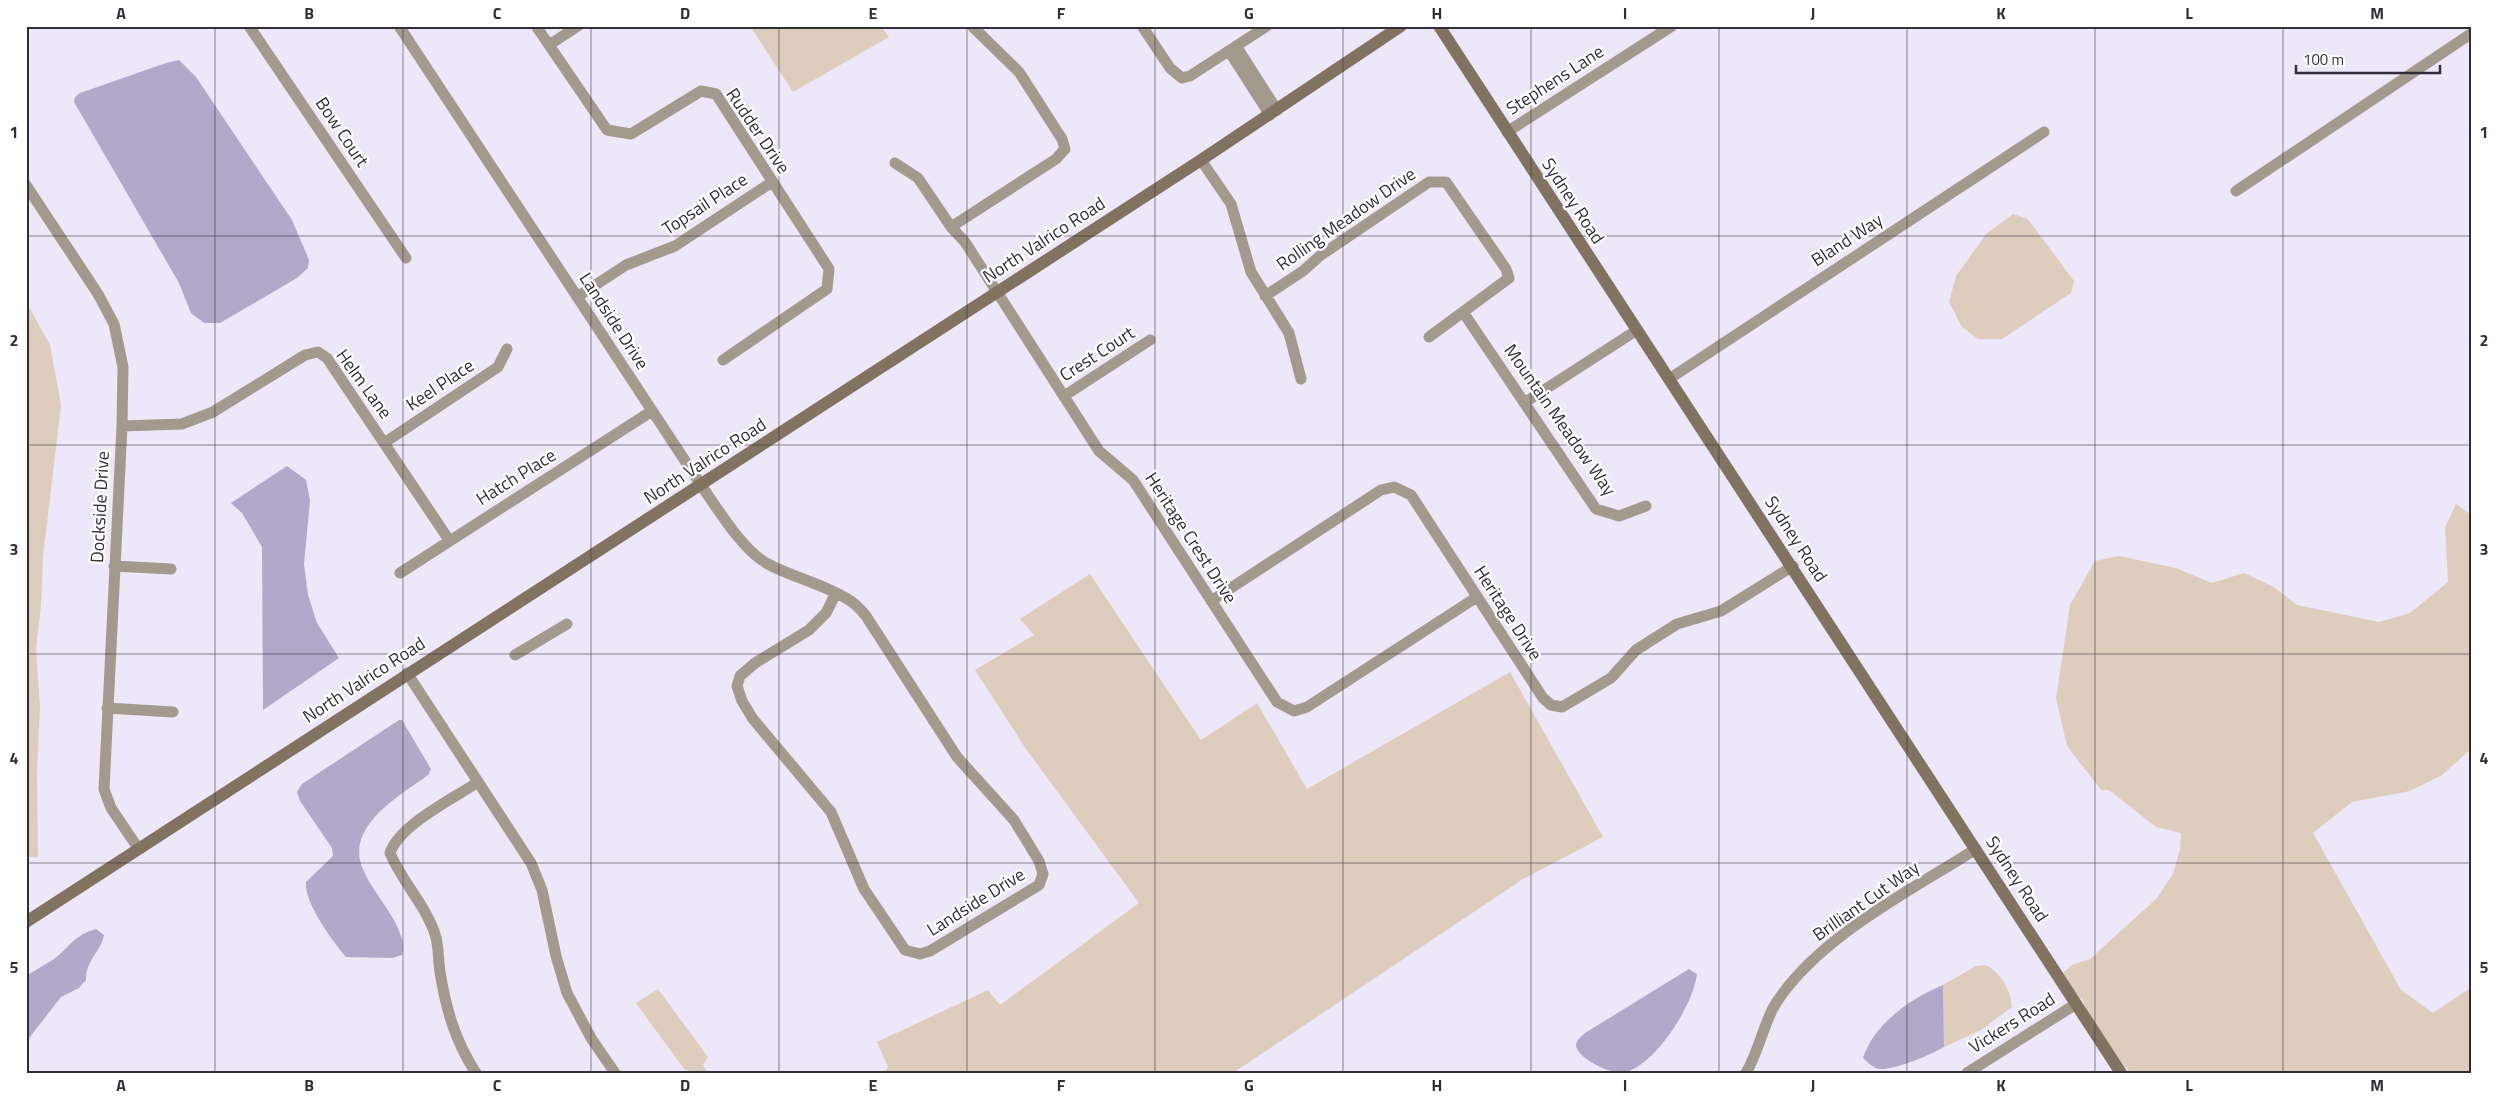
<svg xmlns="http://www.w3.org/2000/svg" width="2498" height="1099" viewBox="0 0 2498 1099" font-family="'Titillium Web',sans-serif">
	<rect width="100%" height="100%" fill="#ede7fa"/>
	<path fill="#decdbc" d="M 750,26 L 881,26 L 889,37 L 793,92 Z
		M 2013,214 L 2028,219 L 2074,281 L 2071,293 L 2002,339 L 1978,339 L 1962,327 L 1949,302 L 1956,276 L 1987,233 Z
		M 26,302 L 50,345 L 61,405 L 43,557 L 41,605 L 36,649 L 40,708 L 37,770 L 38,857 L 26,857 Z
		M 2456,504 L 2472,516 L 2472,748 L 2442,775 L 2410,791 L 2352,802 L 2313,833 L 2401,990 L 2433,1013 L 2472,987 L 2472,1073 L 2131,1073 C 2112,1052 2091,1024 2082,998 L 2080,999 L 2063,973 L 2072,965 L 2090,959 L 2157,898 L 2173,874 L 2180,849 L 2181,833 L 2156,827 L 2109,790 L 2101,790 L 2067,746 L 2056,698 L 2070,605 L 2095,561 L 2119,556 L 2176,568 L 2212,583 L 2244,573 L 2274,587 L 2297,605 L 2379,622 L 2410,613 L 2448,582 L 2445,528 Z
		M 1090,574 L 1201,740 L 1257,703 L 1307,789 L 1510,672 L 1603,837 L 1523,879 L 1233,1073 L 884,1073 L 888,1067 L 877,1042 L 988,990 L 1000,1005 L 1139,903 L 1026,749 L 975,670 L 1034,635 L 1020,619 Z
		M 1986,965 C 2002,974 2010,989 2012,1007 L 1981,1030 L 1944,1047 L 1943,985 L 1976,966 Z
		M 658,989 L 708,1057 L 703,1065 L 708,1073 L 696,1073 L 684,1069 L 636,1003 Z"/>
	<path fill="#b2a8c9" d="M 179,60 L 196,77 L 292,220 L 309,260 L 308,268 L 297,278 L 220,323 L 204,323 L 191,313 L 179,283 L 74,102 L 75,97 L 80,93 L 166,63 Z
		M 287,466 L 306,480 L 310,500 L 304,564 L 308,595 L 317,623 L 339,658 L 263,710 L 262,547 L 242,513 L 231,503 Z
		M 399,720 L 402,720 L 431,769 L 428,775 C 401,795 346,825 362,867 C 370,888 387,905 397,926 C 401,936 405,944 402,955 L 392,958 L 346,957 C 333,941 304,903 306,882 L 333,856 L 332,848 L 300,801 L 297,792 L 302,784 Z
		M 96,929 L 104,935 C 101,952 86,959 86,980 L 79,988 L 61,997 L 26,1042 L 26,976 C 35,970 45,965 54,959 C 70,947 74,935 96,929 Z
		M 1689,969 L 1697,974 C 1693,1005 1658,1061 1627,1072 C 1615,1077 1577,1059 1576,1045 C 1576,1040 1582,1036 1585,1033 Z
		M 1943,985 L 1944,1047 C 1930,1055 1899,1068 1883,1069 C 1874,1070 1869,1063 1863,1058 C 1874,1024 1911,998 1943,985 Z"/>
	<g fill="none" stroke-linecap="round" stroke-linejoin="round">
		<path stroke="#a4998d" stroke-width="11" d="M 249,26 L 406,258
			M 399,26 L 701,485 C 717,508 743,551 768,564 C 794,578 824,584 849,600 C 855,603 861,610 866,616 L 957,757 L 1014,820 L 1039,861 L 1043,874 L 1039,885 L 930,951 L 920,954 L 905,950 L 864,889 L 831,812 L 753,719 L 742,701 L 737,686 L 740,676 L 755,663 L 809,630 L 826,613 L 836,593
			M 536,26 L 607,130 L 631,134 L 701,91 L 716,94 L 829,269 L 827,289 L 723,360
			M 1142,26 L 1170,68 L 1182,78 L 1190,76 L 1267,26
			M 549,45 L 578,26
			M 1236,46 L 1277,110
			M 1229,51 L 1270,115
			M 1507,132 L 1672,26
			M 1201,160 L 1231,204 L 1251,272 L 1289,333 L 1301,379
			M 895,163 L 918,178 L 951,227 L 965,242 L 1099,451 L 1133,480 L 1277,702 L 1294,711 L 1307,707 L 1477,597
			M 26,185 L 98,294 L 114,324 L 123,367 L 122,426 L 104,789 L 111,808 L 138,848
			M 2236,191 L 2472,33
			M 951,227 L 1056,159 L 1065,149 L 1062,139 L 1019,72 L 972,26
			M 1265,296 L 1303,271 L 1321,255 L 1429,182 L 1446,182 L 1506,269 L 1509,278 L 1429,337
			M 577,297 L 626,265 L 675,246 L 772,182
			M 1463,312 L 1596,509 L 1619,516 L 1646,506
			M 1669,379 L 2044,132
			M 1064,396 L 1150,340
			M 1524,403 L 1637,330
			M 122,426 L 182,424 L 213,412 L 305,355 L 318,352 L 327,358 L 449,540
			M 384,443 L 498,367 L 507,349
			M 114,566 L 171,569
			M 400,573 L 652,411
			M 1211,601 L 1381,490 L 1394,487 L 1411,495 L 1543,698 L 1551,705 L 1562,707 L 1611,678 L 1636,650 L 1677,624 L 1721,611 L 1793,566
			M 515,655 L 567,624
			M 407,673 L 531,863 L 542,890 L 556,956 L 567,993 L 591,1038 L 615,1073
			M 107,708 L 173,712
			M 476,1073 C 455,1041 446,1009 440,972 C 438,960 439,946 435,934 C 425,904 402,882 390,853 C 399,825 453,799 478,782
			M 1746,1073 C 1759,1051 1764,1022 1776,1003 C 1820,936 1910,891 1976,849
			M 1967,1073 L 2076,1004"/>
		<path stroke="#827260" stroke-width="12" d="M 1439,26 L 2121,1073
			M 26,922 L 1201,160 L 1401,26"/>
	</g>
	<path fill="none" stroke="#312d39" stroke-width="1" stroke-opacity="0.55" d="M 215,26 L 215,1073M 403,26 L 403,1073M 591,26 L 591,1073M 779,26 L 779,1073M 967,26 L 967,1073M 1155,26 L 1155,1073M 1343,26 L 1343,1073M 1531,26 L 1531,1073M 1719,26 L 1719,1073M 1907,26 L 1907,1073M 2095,26 L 2095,1073M 2283,26 L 2283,1073M 26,236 L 2472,236M 26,445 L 2472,445M 26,654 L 2472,654M 26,863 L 2472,863"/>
	<g text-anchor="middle" stroke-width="4.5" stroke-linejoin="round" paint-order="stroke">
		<g font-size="18" fill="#312d39" stroke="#fff">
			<text transform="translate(1555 80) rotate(-33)" y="6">Stephens Lane</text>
			<text transform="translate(758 131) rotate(56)" y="6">Rudder Drive</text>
			<text transform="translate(342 132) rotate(56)" y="6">Bow Court</text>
			<text transform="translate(1573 201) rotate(57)" y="6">Sydney Road</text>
			<text transform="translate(705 204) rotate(-33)" y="6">Topsail Place</text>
			<text transform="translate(1346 219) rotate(-35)" y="6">Rolling Meadow Drive</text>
			<text transform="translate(1044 240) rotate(-33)" y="6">North Valrico Road</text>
			<text transform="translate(1847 240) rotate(-33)" y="6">Bland Way</text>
			<text transform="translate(614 321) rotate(57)" y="6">Landside Drive</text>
			<text transform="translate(1097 354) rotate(-33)" y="6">Crest Court</text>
			<text transform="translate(364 384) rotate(54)" y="6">Helm Lane</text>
			<text transform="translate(440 385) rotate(-34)" y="6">Keel Place</text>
			<text transform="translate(1560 420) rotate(55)" y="6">Mountain Meadow Way</text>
			<text transform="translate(705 461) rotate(-33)" y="6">North Valrico Road</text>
			<text transform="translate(516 477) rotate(-32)" y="6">Hatch Place</text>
			<text transform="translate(100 507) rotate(-87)" y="6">Dockside Drive</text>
			<text transform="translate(1191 538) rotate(57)" y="6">Heritage Crest Drive</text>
			<text transform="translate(1796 539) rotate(57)" y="6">Sydney Road</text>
			<text transform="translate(1508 613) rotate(57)" y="6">Heritage Drive</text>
			<text transform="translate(364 680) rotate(-33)" y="6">North Valrico Road</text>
			<text transform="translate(2017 879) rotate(57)" y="6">Sydney Road</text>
			<text transform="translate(1866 901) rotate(-35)" y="6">Brilliant Cut Way</text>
			<text transform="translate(976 902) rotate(-32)" y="6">Landside Drive</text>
			<text transform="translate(2012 1023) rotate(-32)" y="6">Vickers Road</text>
		</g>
	</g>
	<rect width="2498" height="1099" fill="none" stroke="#ffffff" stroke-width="55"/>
	<path d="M2296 65v8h144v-8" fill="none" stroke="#312d39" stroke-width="2.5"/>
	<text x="2303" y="65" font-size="15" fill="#312d39" stroke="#ffffff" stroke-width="4" paint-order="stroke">100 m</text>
	<rect x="28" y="28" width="2442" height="1044" fill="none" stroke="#312d39" stroke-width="2"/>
	<g font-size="16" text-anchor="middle" font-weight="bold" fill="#312d39">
		<text x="121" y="19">A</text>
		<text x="309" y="19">B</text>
		<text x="497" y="19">C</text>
		<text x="685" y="19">D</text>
		<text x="873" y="19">E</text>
		<text x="1061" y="19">F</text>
		<text x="1249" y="19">G</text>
		<text x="1437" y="19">H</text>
		<text x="1625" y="19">I</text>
		<text x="1813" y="19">J</text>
		<text x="2001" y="19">K</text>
		<text x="2189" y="19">L</text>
		<text x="2377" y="19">M</text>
		<text x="14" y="138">1</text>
		<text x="2484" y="138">1</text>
		<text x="14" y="346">2</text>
		<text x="2484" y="346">2</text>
		<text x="14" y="555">3</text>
		<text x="2484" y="555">3</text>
		<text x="14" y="764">4</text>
		<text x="2484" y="764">4</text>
		<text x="14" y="973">5</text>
		<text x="2484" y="973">5</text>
		<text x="121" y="1091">A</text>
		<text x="309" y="1091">B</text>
		<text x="497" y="1091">C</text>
		<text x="685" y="1091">D</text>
		<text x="873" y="1091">E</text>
		<text x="1061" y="1091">F</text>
		<text x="1249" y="1091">G</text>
		<text x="1437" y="1091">H</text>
		<text x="1625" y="1091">I</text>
		<text x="1813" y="1091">J</text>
		<text x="2001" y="1091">K</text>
		<text x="2189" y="1091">L</text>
		<text x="2377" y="1091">M</text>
	</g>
</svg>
